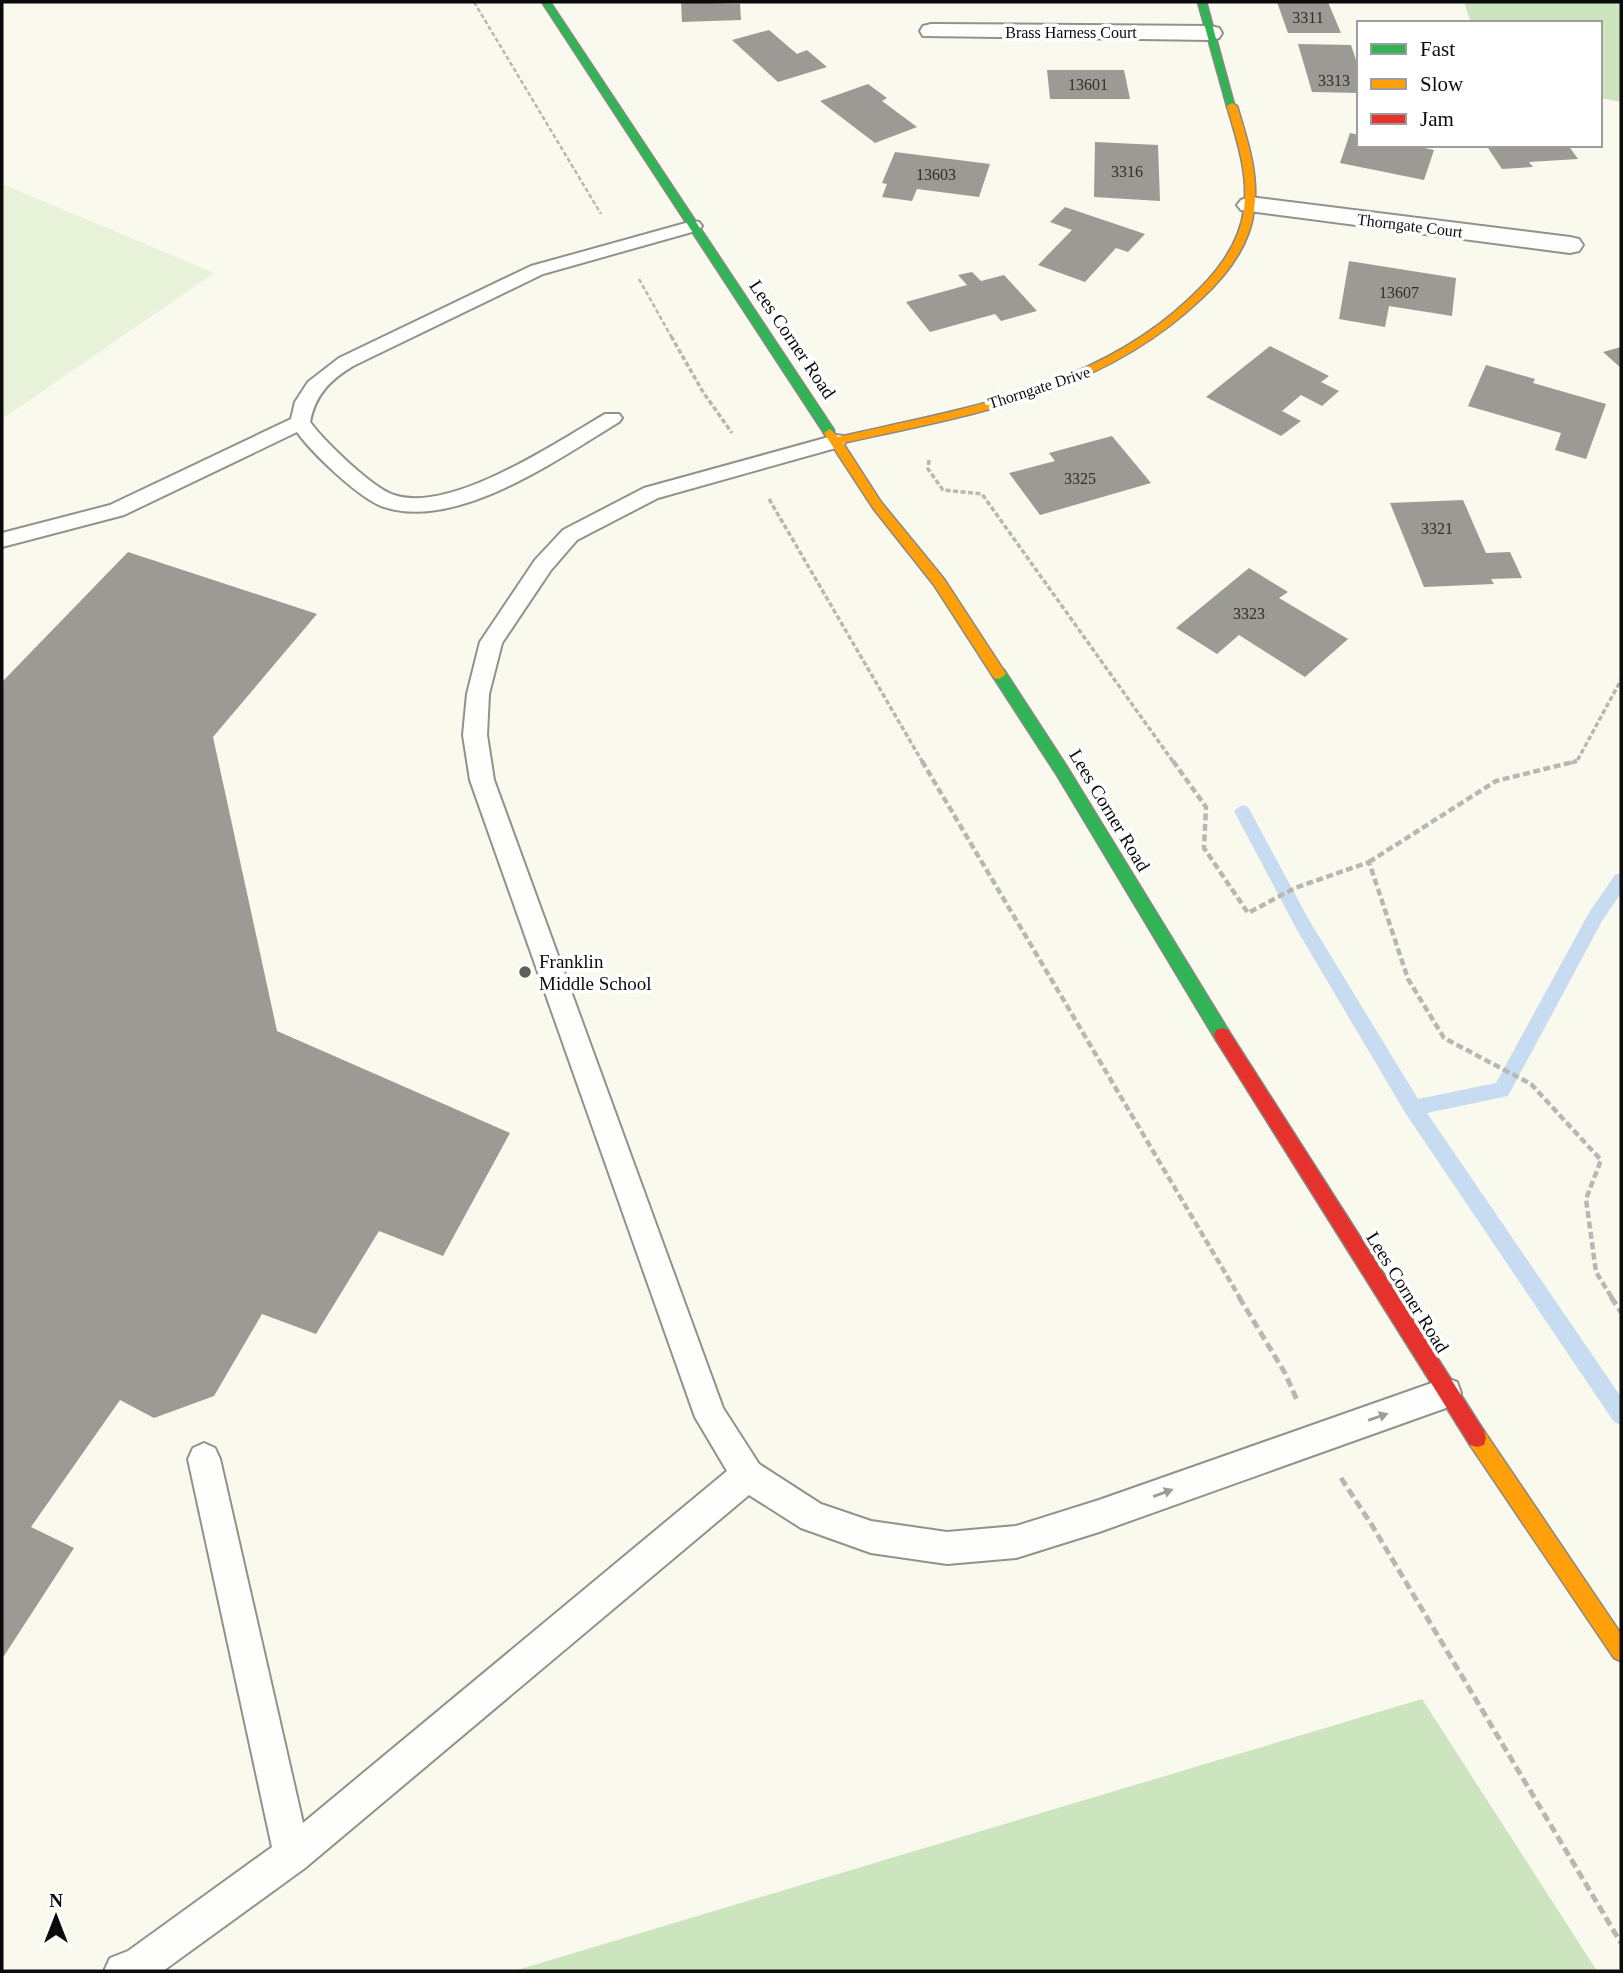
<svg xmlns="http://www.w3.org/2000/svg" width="1623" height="1973" viewBox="0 0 1623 1973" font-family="'Times New Roman',serif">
	<rect width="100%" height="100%" fill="#f9f9ee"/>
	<path fill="#cce5be" d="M 1464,2 L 1621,3 L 1621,102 L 1600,98 L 1600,23 L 1471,23 Z
		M 1422,1699 L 1597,1971 L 514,1971 Z"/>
	<path fill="#e7f2d9" d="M 2,184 L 214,273 L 2,419 Z"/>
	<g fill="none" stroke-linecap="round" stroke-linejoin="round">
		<path fill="#c7dcf0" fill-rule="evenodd" d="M 1242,805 L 1248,807 L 1309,920 L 1418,1099 L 1496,1083 L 1590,911 L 1615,875 L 1621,873 L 1621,893 L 1602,921 L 1508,1096 L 1427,1113 L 1621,1397 L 1621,1425 L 1614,1422 L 1406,1114 L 1297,930 L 1234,811 Z"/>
	</g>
	<path fill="#9c9a94" d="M 681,2 L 740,4 L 741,20 L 682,22 Z
		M 1277,2 L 1328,2 L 1341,33 L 1288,33 Z
		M 769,30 L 797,54 L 807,50 L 827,67 L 778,82 L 732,40 Z
		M 1298,44 L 1351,45 L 1359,69 L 1359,93 L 1312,92 Z
		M 1047,70 L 1124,70 L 1130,99 L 1050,99 Z
		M 868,84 L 887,98 L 882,101 L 917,127 L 875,143 L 820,101 Z
		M 1350,133 L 1359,135 L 1359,145 L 1411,145 L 1434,150 L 1424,180 L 1340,163 Z
		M 1095,142 L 1158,145 L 1160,201 L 1094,197 Z
		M 1486,145 L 1568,145 L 1578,159 L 1529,162 L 1533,167 L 1502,169 Z
		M 895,152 L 990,164 L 979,197 L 917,189 L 912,201 L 882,197 L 887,184 L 882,183 Z
		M 1065,207 L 1145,234 L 1128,252 L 1116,248 L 1085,282 L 1038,265 L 1072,230 L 1050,222 Z
		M 1349,261 L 1456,278 L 1452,316 L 1389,306 L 1385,327 L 1339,319 Z
		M 972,272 L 981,281 L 1004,275 L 1037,311 L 1001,321 L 995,314 L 930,332 L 906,302 L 967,285 L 958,275 Z
		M 1270,346 L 1329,376 L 1321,382 L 1339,391 L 1322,406 L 1301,395 L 1282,411 L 1301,421 L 1281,436 L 1206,397 Z
		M 1621,347 L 1621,368 L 1603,352 Z
		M 1486,365 L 1535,379 L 1533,383 L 1606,404 L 1586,459 L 1555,450 L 1561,433 L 1468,406 Z
		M 1112,436 L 1151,483 L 1040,515 L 1009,473 L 1055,461 L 1049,453 Z
		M 1463,500 L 1486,553 L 1510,552 L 1522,578 L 1491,579 L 1494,584 L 1424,587 L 1390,503 Z
		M 128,552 L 317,614 L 213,737 L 277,1031 L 510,1133 L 443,1256 L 379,1231 L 316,1334 L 262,1314 L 214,1396 L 154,1418 L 120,1400 L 31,1527 L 74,1548 L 2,1659 L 2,682 Z
		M 1249,568 L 1288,592 L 1279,598 L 1348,639 L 1305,677 L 1239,635 L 1217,654 L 1176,628 Z"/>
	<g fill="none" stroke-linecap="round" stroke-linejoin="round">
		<g stroke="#92928d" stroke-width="4">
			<path id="lane" d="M 693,221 L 699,222 L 702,226 L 699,230 L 543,274 L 353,366 C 330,380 315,395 310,422 C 324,441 372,488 394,495 C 451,514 557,442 605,414 L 619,414 L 622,418 L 619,422 C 558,459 455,533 381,506 C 357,496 312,453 297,432 L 124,515 L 2,547 L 2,533 L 110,505 L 291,419 L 295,402 L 308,382 L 339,358 L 531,266 Z
				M 836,435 L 843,436 L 846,441 L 843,446 L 658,498 L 577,540 L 551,570 L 502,643 L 489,694 L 487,735 L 494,780 L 723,1408 L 759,1464 L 821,1504 L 871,1521 L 947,1532 L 1016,1526 L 1099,1500 L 1446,1378 L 1457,1382 L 1461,1393 L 1457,1404 L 1099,1532 L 1016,1558 L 947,1564 L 871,1553 L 801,1528 L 749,1495 L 305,1868 L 163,1971 L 104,1971 L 110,1958 L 128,1951 L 272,1847 L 188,1459 L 193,1448 L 204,1443 L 215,1448 L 220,1459 L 303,1823 L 727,1471 L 695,1417 L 470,780 L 463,735 L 467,694 L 480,642 L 535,560 L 563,530 L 644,488 Z"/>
		</g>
		<g stroke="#92928d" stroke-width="4">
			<path id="street" d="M 931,24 L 1211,26 L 1219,28 L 1222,33 L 1219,38 L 1211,40 L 923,36 L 920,31 L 923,26 Z
				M 1250,197 L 1570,237 L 1579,239 L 1583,245 L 1579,251 L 1570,253 L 1241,210 L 1237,205 L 1241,200 Z"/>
		</g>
		<g stroke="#898984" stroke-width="3">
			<path id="fast" d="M 542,2 L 550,2 L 834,430 L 834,436 L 826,436 Z
				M 1198,2 L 1206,2 L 1235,108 L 1227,106 Z
				M 999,669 L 1004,670 L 1067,767 L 1228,1030 L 1230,1035 L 1228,1040 L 1222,1042 L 1216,1040 L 1057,775 L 994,678 L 992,674 Z"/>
		</g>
		<g stroke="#898984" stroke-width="3">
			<path id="slow" d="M 1232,103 L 1237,106 C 1247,139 1259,174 1254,210 C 1250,245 1226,276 1201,299 C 1100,395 973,414 843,443 L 881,502 L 944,579 L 1006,674 L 999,679 L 994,678 L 934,585 L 873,508 L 824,433 L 830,429 L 838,437 C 962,409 1094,389 1189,299 C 1215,275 1239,246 1244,210 C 1249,175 1237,140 1227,106 Z
				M 1477,1429 L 1484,1431 L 1621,1634 L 1621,1661 L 1614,1658 L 1470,1445 L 1468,1438 L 1470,1431 Z"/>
		</g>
		<g stroke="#898984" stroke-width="3">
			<path id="jam" d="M 1222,1028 L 1228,1030 L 1484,1431 L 1486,1438 L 1484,1445 L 1477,1447 L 1470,1445 L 1216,1040 L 1214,1035 L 1216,1030 Z"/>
		</g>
		<path stroke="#b7b7b5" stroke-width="2.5" stroke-dasharray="4.5 2.5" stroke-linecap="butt" d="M 474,2 L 601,214
			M 639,279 L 672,338"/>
		<path stroke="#b7b7b5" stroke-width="3.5" stroke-dasharray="5 2.5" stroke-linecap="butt" d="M 671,336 L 703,392 L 732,433
			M 929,460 L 928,469 L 943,490 L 982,494 L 1174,763
			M 769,499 L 923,763
			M 1571,763 L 1577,761 L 1621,680"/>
		<path stroke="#b7b7b5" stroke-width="4.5" stroke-dasharray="7 3.5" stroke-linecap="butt" d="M 922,761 L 1240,1298
			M 1173,761 L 1206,807 L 1204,848 L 1248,913 L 1295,888 L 1369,862 L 1408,979 L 1444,1038 L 1531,1084 L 1601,1160 L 1586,1199 L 1596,1272 L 1612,1298
			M 1369,862 L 1496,781 L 1577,761"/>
		<path stroke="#b7b7b5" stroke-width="5" stroke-dasharray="9 4.5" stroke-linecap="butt" d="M 1239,1297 L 1285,1373 L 1297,1400
			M 1611,1297 L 1621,1312
			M 1341,1478 L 1373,1527 L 1621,1943"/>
		<use href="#lane" fill="#fefefc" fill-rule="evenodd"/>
		<use href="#street" fill="#fefefc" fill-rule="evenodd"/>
		<use href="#fast" fill="#30b455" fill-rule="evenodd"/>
		<use href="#slow" fill="#ff9f0a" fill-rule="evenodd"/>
		<use href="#jam" fill="#e5322d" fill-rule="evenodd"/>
	</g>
	<defs><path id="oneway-solid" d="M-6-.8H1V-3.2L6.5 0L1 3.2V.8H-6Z" transform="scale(1.75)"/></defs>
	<g fill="#9d9d9c">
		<use href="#oneway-solid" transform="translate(1378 1417) rotate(-19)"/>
		<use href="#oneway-solid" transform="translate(1163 1493) rotate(-20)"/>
	</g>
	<circle fill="#5e5e5a" stroke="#fff" stroke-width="2.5" cx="525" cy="972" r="7"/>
	<g text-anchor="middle" stroke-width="7" stroke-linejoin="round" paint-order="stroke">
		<g font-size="16" fill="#2f2f2d">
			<text x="1308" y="23">3311</text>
			<text x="1334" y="86">3313</text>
			<text x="1088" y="90">13601</text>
			<text x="1127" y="177">3316</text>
			<text x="936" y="180">13603</text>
			<text x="1399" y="298">13607</text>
			<text x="1080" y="484">3325</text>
			<text x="1437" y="534">3321</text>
			<text x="1249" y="619">3323</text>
		</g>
		<g font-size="16" fill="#0b0b0b" stroke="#fff">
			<text x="1071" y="38">Brass Harness Court</text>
			<text transform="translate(1410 225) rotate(7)" y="6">Thorngate Court</text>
			<text transform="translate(1039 387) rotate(-18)" y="6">Thorngate Drive</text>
		</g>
		<g font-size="19" fill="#0b0b0b" stroke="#fff">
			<text transform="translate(793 339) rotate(56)" y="7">Lees Corner Road</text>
			<text transform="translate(1110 810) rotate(59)" y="7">Lees Corner Road</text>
			<text transform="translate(1408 1292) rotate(58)" y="7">Lees Corner Road</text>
		</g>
		<g font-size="19" fill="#0b0b0b" stroke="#fff" text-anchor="start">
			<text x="539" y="968">Franklin<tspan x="539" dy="22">Middle School</tspan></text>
		</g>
	</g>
	<rect width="1623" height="1973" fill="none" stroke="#0b0b0b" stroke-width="7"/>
	<rect x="1357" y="21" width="245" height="126" fill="#ffffff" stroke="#9d9d9d" stroke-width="2"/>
	<rect x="1371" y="44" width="35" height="10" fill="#30b455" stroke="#9d9d9d" stroke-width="2"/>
	<text x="1420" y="56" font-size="21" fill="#0b0b0b">Fast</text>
	<rect x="1371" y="79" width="35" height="10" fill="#ff9f0a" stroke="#9d9d9d" stroke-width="2"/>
	<text x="1420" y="91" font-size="21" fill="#0b0b0b">Slow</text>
	<rect x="1371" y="114" width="35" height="10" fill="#e5322d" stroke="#9d9d9d" stroke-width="2"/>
	<text x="1420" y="126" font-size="21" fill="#0b0b0b">Jam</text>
	<g transform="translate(56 1917)" stroke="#ffffff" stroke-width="5" paint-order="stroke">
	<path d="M0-5L12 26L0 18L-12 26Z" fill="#0b0b0b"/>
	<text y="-10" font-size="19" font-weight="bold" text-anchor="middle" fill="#0b0b0b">N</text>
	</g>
</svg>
